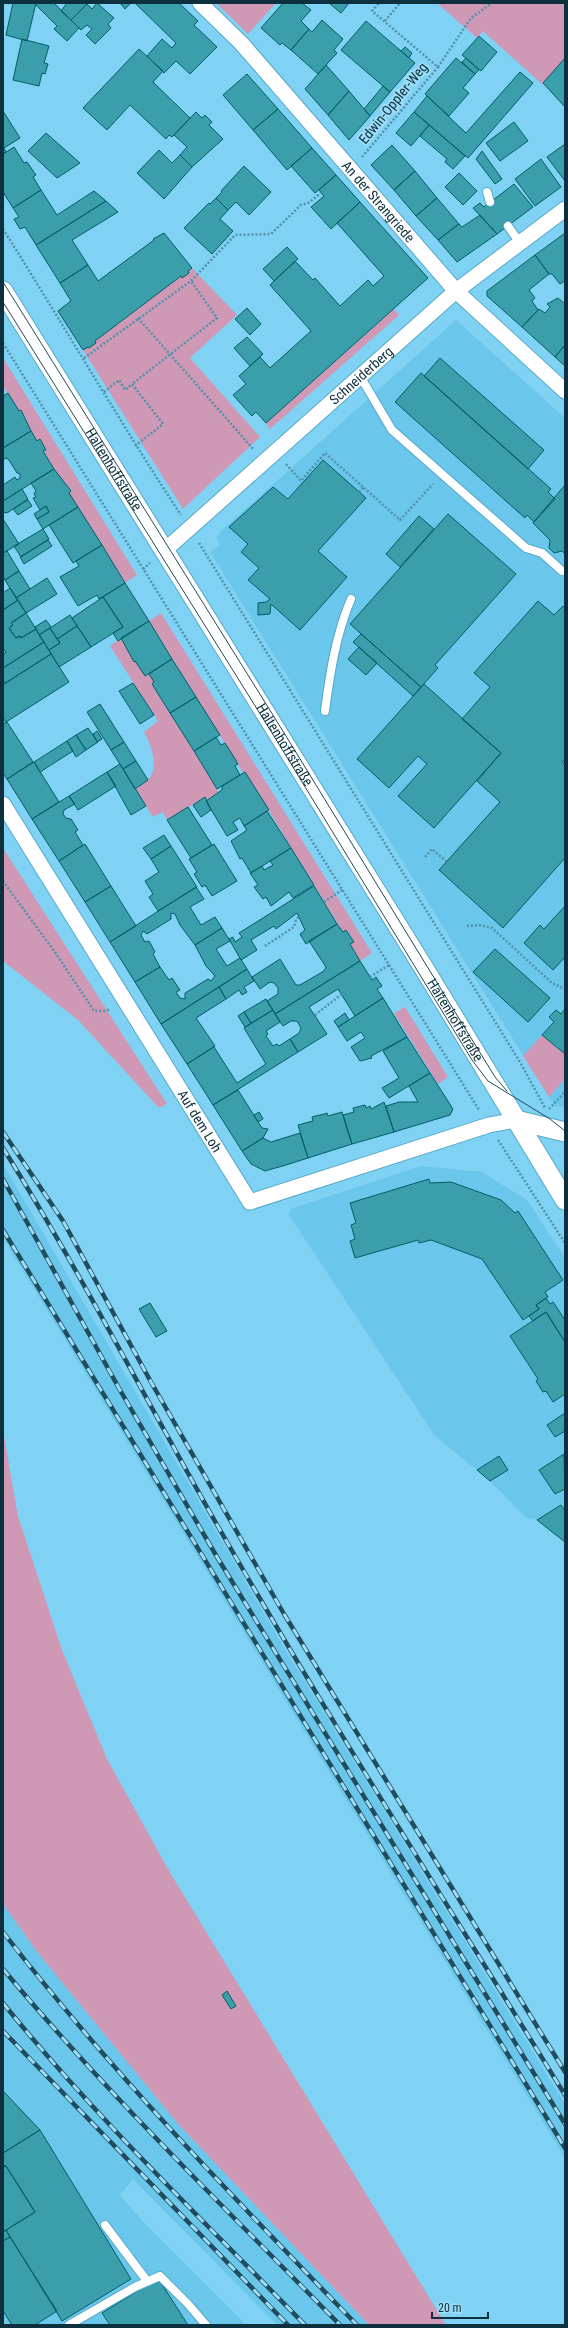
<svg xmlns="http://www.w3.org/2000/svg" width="568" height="2328" viewBox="0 0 568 2328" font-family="'Roboto Condensed',sans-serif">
	<rect width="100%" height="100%" fill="#80d2f4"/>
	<path fill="#6ac6ea" d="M 456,320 L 565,418 L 565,1108 L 554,1105 L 210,552 L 220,545 L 217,539 L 220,532 Z
		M 3,1164 L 280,1641 L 565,2104 L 565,2158 L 3,1238 Z
		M 421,1166 L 482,1172 L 527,1200 L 565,1258 L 565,1542 L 537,1520 L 534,1518 L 529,1519 L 524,1516 L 489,1480 L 435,1436 L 289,1215 L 290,1209 Z
		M 3,1904 L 38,1953 L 179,2125 L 369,2325 L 277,2325 L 133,2179 L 120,2195 L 146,2225 L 246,2325 L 3,2325 Z"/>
	<path fill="#cf98b5" d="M 216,3 L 276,3 L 248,34 Z
		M 437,3 L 565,3 L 565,58 L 542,84 L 483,31 L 477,38 Z
		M 192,268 L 237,315 L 190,358 L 260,437 L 183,509 L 83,350 L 88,347 L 89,348 L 96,343 L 95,341 L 181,276 L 182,278 Z
		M 394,309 L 399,315 L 270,429 L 266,423 Z
		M 3,358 L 137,575 L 125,583 L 69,493 L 71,491 L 65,482 L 62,481 L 44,453 L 46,450 L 40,440 L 37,441 L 25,421 L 27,420 L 21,410 L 19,411 L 3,386 Z
		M 161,613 L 372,953 L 360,961 L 350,944 L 354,941 L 347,930 L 343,932 L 245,772 L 243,773 L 149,621 Z
		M 121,638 L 134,662 L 135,661 L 145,676 L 149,674 L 154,682 L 152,684 L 219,792 L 207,800 L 205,797 L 167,820 L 163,812 L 153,817 L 135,789 C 139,786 145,783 148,780 C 160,767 151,745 144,732 L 158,721 L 110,646 Z
		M 3,848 L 167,1104 L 159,1108 L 78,1020 L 3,961 Z
		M 405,1007 L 448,1077 L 438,1084 L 394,1013 Z
		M 542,1035 L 565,1054 L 565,1079 L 549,1097 L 523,1056 Z
		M 3,1431 L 18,1516 L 62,1650 L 107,1759 L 169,1871 L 446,2325 L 369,2325 L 179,2125 L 38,1953 L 3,1904 Z"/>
	<path fill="#3a9fab" stroke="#015d66" d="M 13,3 L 36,3 L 27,41 L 6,35 Z
		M 36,3 L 54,3 L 79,28 L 67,41 L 54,29 L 57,26 L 36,5 Z
		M 67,3 L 86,3 L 87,4 L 71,20 L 61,11 Z
		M 97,3 L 114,18 L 108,24 L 111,28 L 95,44 L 86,35 L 92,29 L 87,25 L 81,30 L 71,20 L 87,4 L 92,9 Z
		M 120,3 L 131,3 L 125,9 Z
		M 135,3 L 179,3 L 198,21 L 194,25 L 217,47 L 190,74 L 176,61 L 164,73 L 147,56 L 162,39 L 172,48 L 176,43 Z
		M 283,3 L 302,3 L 311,10 L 301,21 L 309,29 L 291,50 L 282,43 L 280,45 L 261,28 Z
		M 329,3 L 349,3 L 341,13 Z
		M 322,20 L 343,39 L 334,50 L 337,53 L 318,74 L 291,50 L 309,29 L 312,32 Z
		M 366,21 L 415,63 L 390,92 L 341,50 Z
		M 479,36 L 497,52 L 481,71 L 462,55 Z
		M 22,39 L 49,46 L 44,63 L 48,64 L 45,74 L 42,73 L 39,86 L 13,80 Z
		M 405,47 L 412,53 L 409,58 L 401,51 Z
		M 139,49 L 163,71 L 153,82 L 190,118 L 172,137 L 169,135 L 166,139 L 130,105 L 107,130 L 83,108 Z
		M 456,58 L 475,74 L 463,88 L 469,93 L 449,116 L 425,94 Z
		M 466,58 L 479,70 L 475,74 L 462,62 Z
		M 565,58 L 565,107 L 543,83 Z
		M 326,65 L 349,91 L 328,115 L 305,89 Z
		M 520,72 L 533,83 L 468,158 L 414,112 L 427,96 L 466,133 Z
		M 247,74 L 278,109 L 253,130 L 223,95 Z
		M 383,86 L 390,92 L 370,116 L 364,109 Z
		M 349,91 L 370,116 L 349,140 L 328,115 Z
		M 278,109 L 312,148 L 287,170 L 253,130 Z
		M 3,111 L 20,138 L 4,148 L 6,152 L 3,154 Z
		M 196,112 L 202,118 L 205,115 L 212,122 L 209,125 L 223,139 L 192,167 L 180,155 L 187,147 L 174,135 Z
		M 414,112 L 429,125 L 411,146 L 396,133 Z
		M 514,122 L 528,141 L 500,161 L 486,143 Z
		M 429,125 L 465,156 L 453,169 L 445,162 L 447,159 L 420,136 Z
		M 46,133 L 80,163 L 57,178 L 28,151 Z
		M 565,144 L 565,181 L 547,157 Z
		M 392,145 L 415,171 L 394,190 L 371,165 Z
		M 14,147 L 24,163 L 27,162 L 36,175 L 33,177 L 41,190 L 13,208 L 3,192 L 3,154 Z
		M 312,148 L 336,175 L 315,193 L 291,166 Z
		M 159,150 L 172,163 L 180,155 L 192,167 L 164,199 L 137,173 Z
		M 482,151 L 502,179 L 495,184 L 476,159 Z
		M 541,159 L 561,187 L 535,206 L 515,179 Z
		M 244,166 L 271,192 L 249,215 L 236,202 L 228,210 L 216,198 L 222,192 L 221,191 Z
		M 415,171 L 437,198 L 416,216 L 394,190 Z
		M 459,173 L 477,191 L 463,205 L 445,187 Z
		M 336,175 L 360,202 L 331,229 L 311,207 L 324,196 L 319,190 Z
		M 514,184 L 533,207 L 497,234 L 473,208 L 480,203 L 484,207 Z
		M 41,190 L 57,215 L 94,191 L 106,201 L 36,245 L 25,227 L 20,229 L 14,219 L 19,217 L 13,208 Z
		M 216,198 L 228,210 L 220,219 L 233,231 L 212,254 L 184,228 L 209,203 L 210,204 Z
		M 437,198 L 459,224 L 438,240 L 416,216 Z
		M 106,201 L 118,212 L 72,240 L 88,265 L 60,283 L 36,245 Z
		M 360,202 L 428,278 L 266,423 L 256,412 L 252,416 L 233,395 L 246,384 L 239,376 L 260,357 L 270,368 L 311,331 L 270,285 L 295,261 L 313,280 L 315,278 L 340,306 L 368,280 L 373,286 L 384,276 L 337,223 Z
		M 480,215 L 497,234 L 457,262 L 438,240 L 459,224 L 462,227 Z
		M 164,233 L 192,268 L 188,271 L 189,273 L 182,278 L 181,276 L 95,341 L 96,343 L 89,348 L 88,347 L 83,350 L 58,311 L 71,301 L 60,283 L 88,265 L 98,281 L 154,240 L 153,239 Z
		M 565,233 L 565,281 L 560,284 L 552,274 L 549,274 L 535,255 Z
		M 287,247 L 298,259 L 274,281 L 263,269 Z
		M 535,255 L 549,274 L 529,290 L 535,298 L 532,301 L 538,310 L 522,327 L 487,296 L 487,291 Z
		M 558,298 L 565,304 L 565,345 L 555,357 L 522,327 L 539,309 L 545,313 L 550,307 L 547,304 Z
		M 247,308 L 261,324 L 250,335 L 235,319 Z
		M 247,337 L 263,354 L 250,366 L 234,348 Z
		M 565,345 L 565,366 L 555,357 Z
		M 440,358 L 544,450 L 528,469 L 424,376 Z
		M 421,373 L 551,489 L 548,492 L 555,499 L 534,522 L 527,515 L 525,518 L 395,402 Z
		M 8,393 L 19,411 L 21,410 L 31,431 L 3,448 L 3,396 Z
		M 31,431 L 37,441 L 40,439 L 46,450 L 43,451 L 54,469 L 3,501 L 3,485 L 15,477 L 17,480 L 20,478 L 20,474 L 17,473 L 9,460 L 6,458 L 3,460 L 3,448 Z
		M 323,460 L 366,498 L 318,551 L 347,577 L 300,630 L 271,604 L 270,614 L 258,615 L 258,603 L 266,602 L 270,599 L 248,580 L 259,568 L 241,552 L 248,544 L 229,527 L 273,487 L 288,499 Z
		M 54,469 L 71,491 L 69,493 L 78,507 L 43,529 L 37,519 L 49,512 L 46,506 L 40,510 L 33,498 L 36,497 L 34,494 L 36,491 L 31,483 Z
		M 565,485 L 565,554 L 562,551 L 554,553 L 549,548 L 550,540 L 533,523 Z
		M 22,489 L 28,499 L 7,513 L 3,512 L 3,501 Z
		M 28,500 L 32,506 L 18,515 L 13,509 Z
		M 46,506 L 49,512 L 37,519 L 34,514 Z
		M 78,507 L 102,545 L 73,563 L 49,525 Z
		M 448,514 L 516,574 L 435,665 L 438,668 L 421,687 L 350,624 Z
		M 419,516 L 434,529 L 400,567 L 386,554 Z
		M 3,519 L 19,544 L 3,553 Z
		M 43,529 L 49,539 L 21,557 L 14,546 Z
		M 48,540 L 52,546 L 24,564 L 20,557 Z
		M 102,545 L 125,583 L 99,599 L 97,595 L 78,606 L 60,577 L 79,566 L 76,561 Z
		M 7,551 L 19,571 L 5,580 L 3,577 L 3,553 Z
		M 19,571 L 30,589 L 16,598 L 5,580 Z
		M 47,578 L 57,594 L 26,613 L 16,598 Z
		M 125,583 L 149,621 L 118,641 L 113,633 L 123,627 L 103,597 Z
		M 10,588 L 18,600 L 3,610 L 3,593 Z
		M 103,597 L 123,627 L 91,647 L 72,618 Z
		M 18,600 L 26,613 L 11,623 L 13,625 L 9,628 L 16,638 L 20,636 L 21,638 L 36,629 L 44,642 L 3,668 L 3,654 L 6,652 L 3,648 L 3,610 Z
		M 538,601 L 554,615 L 563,606 L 565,608 L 565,759 L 562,762 L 565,764 L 565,858 L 503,928 L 439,870 L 500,802 L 477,781 L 501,753 L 462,719 L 490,687 L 474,673 Z
		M 26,613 L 36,629 L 21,638 L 20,636 L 16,638 L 9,628 L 13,625 L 11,623 Z
		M 70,615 L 77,626 L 57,639 L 50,628 Z
		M 46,620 L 51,627 L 39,635 L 35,627 Z
		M 149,621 L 172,659 L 145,676 L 135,661 L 134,662 L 121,638 Z
		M 77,626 L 91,647 L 59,667 L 49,650 L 60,643 L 57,639 Z
		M 50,628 L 60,643 L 49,650 L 39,635 Z
		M 361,634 L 421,687 L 413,696 L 353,642 Z
		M 44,642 L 51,654 L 4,684 L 3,668 Z
		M 359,647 L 377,663 L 366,675 L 348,659 Z
		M 51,654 L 69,682 L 6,722 L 3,718 L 3,682 L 4,684 Z
		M 172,659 L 196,697 L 170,713 L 152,684 L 154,682 L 149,674 Z
		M 133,683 L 154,715 L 140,724 L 119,691 Z
		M 424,684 L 501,753 L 434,828 L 398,796 L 427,764 L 418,756 L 389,788 L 357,759 Z
		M 196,697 L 220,735 L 194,751 L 170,713 Z
		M 100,704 L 124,742 L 111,750 L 87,712 Z
		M 7,722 L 33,762 L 7,779 L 3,773 L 3,724 Z
		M 88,728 L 98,742 L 86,750 L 76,735 Z
		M 97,731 L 102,739 L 97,742 L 93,734 Z
		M 76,735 L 86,750 L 76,757 L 67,741 Z
		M 216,737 L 221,745 L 225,743 L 232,754 L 238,764 L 235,766 L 240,775 L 217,789 L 194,751 Z
		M 67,741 L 73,751 L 40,772 L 34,762 Z
		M 124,742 L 136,761 L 123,769 L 111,750 Z
		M 136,761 L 148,780 L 135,789 L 123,769 Z
		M 34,762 L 59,802 L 32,819 L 7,779 Z
		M 120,764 L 146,806 L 131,815 L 107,772 Z
		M 107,772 L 116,786 L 78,810 L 69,796 Z
		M 245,772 L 269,810 L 244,826 L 240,818 L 233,822 L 238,830 L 227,836 L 206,801 L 222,790 L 222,786 Z
		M 69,796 L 75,804 L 64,810 L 63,814 L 66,818 L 71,819 L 78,830 L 75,832 L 83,845 L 59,861 L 32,819 Z
		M 205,797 L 211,810 L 201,817 L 193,805 Z
		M 188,807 L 212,845 L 191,858 L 167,820 Z
		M 267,811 L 291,848 L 251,873 L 242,858 L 240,859 L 231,841 L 247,830 L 244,826 Z
		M 164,835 L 171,846 L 151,859 L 143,848 Z
		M 85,844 L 111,886 L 85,902 L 59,861 Z
		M 214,844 L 237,881 L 212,896 L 205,885 L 202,887 L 194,874 L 197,872 L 189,859 Z
		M 171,846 L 197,887 L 158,911 L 149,897 L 153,894 L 145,881 L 159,872 L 151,859 Z
		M 291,848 L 314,885 L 293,898 L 289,892 L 271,906 L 266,897 L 263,899 L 254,887 L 258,885 L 250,873 L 262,866 L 264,870 L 273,865 L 270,861 Z
		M 111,886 L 136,926 L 110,942 L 85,902 Z
		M 314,886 L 337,924 L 306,944 L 300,934 L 305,930 L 297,913 L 276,929 L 274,926 L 251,940 L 257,950 L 241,960 L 229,939 L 233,937 L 235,942 L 242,937 L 239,933 Z
		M 196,887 L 204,899 L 190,907 L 201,925 L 215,917 L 222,928 L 195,945 L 180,925 L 175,914 L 171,913 L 171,919 L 147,934 L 143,931 L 141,935 L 145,942 L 149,941 L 155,952 L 153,954 L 160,967 L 135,982 L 110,942 Z
		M 565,906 L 565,957 L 553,970 L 524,943 L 540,925 L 544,929 Z
		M 337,924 L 343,932 L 346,930 L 354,942 L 350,944 L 360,961 L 275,1014 L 267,1001 L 278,994 L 278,988 L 274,983 L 270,982 L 260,989 L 252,977 L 280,959 L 296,985 L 300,985 L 324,971 L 326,967 L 309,941 Z
		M 222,928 L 230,941 L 216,949 L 227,966 L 240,958 L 247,969 L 161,1024 L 135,982 L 160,967 L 169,980 L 172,978 L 180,990 L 176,992 L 180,998 L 185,999 L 185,993 L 208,979 L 211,981 L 215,976 L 206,966 L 195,945 Z
		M 495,949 L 550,998 L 528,1022 L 473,972 Z
		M 360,961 L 372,980 L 376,977 L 382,986 L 377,989 L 383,998 L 355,1016 L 338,989 L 309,1007 L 327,1034 L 298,1052 L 290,1039 L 299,1033 L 301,1028 L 297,1021 L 291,1021 L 283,1026 L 275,1014 Z
		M 247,969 L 254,981 L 244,987 L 247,992 L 242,995 L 239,990 L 226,999 L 219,987 Z
		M 219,987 L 226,999 L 196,1018 L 215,1046 L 187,1064 L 161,1024 Z
		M 383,998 L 407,1037 L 371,1056 L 372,1058 L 360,1061 L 351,1047 L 365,1038 L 361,1032 L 347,1041 L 338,1027 Z
		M 266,999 L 273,1010 L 251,1023 L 244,1012 Z
		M 565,1009 L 565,1054 L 542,1035 L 554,1022 L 549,1017 L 556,1010 L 561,1014 Z
		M 273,1010 L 280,1022 L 266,1031 L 268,1034 L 266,1036 L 273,1046 L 277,1044 L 279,1046 L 290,1039 L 298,1052 L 213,1105 L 187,1064 L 214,1047 L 237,1083 L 266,1064 L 244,1028 Z
		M 244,1012 L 251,1023 L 245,1027 L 238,1016 Z
		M 345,1013 L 349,1020 L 338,1027 L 334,1021 Z
		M 407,1037 L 430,1073 L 389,1098 L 382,1088 L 399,1078 L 383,1051 Z
		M 430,1073 L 453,1109 L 450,1115 L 394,1132 L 386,1106 L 399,1102 L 418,1102 L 409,1086 Z
		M 238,1090 L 262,1128 L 268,1129 L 263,1138 L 242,1151 L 213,1105 Z
		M 384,1102 L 394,1132 L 352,1144 L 343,1115 L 354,1112 L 353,1108 L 365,1105 L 366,1108 L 370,1106 L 371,1109 Z
		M 259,1112 L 263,1119 L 258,1122 L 254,1115 Z
		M 342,1112 L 352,1144 L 308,1158 L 298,1125 L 313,1121 L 312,1117 L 324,1114 L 327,1113 L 328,1116 Z
		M 300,1133 L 308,1158 L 286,1165 L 265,1171 L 251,1164 L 242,1151 L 263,1138 L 271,1142 Z
		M 429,1179 L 430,1183 L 451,1182 L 501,1200 L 515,1213 L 518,1211 L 563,1280 L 545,1292 L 548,1297 L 536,1305 L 539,1309 L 523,1320 L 482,1259 L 431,1240 L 419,1243 L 418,1240 L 355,1258 L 350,1241 L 355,1239 L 351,1225 L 356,1223 L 350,1203 Z
		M 546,1298 L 550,1304 L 553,1302 L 565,1320 L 565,1342 L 546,1312 L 533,1321 L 529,1316 L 539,1309 L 536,1305 Z
		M 150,1303 L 167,1331 L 156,1337 L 139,1309 Z
		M 546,1312 L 565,1342 L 565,1394 L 553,1402 L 546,1391 L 543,1392 L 536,1381 L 538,1379 L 510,1336 Z
		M 565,1413 L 565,1431 L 555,1437 L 547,1425 Z
		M 564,1454 L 565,1489 L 555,1494 L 539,1470 Z
		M 499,1456 L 508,1470 L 490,1481 L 477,1470 Z
		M 561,1505 L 565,1511 L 565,1542 L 537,1520 Z
		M 227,1991 L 236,2006 L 231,2009 L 222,1995 Z
		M 3,2091 L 40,2130 L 3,2153 Z
		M 40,2130 L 131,2279 L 62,2321 L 6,2230 L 35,2212 L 6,2166 L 3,2165 L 3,2153 Z
		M 6,2166 L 35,2212 L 3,2232 L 3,2167 Z
		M 6,2230 L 10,2237 L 3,2241 L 3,2232 Z
		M 10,2237 L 57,2311 L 35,2325 L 12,2325 L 3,2311 L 3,2241 Z
		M 158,2278 L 188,2325 L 110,2325 L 102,2313 Z"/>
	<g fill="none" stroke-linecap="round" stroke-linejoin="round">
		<g stroke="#56a8c9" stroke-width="10">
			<path id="service" d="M 487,192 L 490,202
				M 508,226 L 520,243
				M 360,376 L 392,430 L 526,548 L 542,553 L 562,571
				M 325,711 C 330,673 336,634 351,599
				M 105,2225 L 147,2281
				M 69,2325 L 135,2287 L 160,2276 L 188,2304 L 206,2325"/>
		</g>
		<g stroke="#56a8c9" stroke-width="17">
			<g id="minor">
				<path id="s1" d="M 200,3 L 242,44 L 456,291 L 565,391"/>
				<path id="s2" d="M 164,551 L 456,291 L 565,209"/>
				<path id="s3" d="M 3,804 L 250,1202 L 489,1125 L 516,1120"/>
			</g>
		</g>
		<g stroke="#56a8c9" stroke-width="21">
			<g id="tertiary">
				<path id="s4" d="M 3,291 L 422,965 L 565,1200"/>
				<path d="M 516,1120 L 565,1132"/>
			</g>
		</g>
		<path stroke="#5191aa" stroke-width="2.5" stroke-dasharray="2 2" stroke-linecap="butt" d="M 385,21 L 400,3
			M 438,67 L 471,18 L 492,3
			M 362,157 L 438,67 L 372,11 L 379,3
			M 3,229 C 63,324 119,421 181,515
			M 138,318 L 254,450
			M 3,343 L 479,1110
			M 84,358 L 191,281 L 235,235 L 271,234 L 301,205 L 308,203 L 321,193
			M 104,392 L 119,380 L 125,390 L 132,384
			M 135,446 L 163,424 L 132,384 L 217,318 L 191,281
			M 286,464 L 301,481 L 325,453 L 400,520 L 433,484
			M 359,492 L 364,487
			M 199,543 L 520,1062 L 545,1108
			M 143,569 L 150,563
			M 425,857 L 432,849 L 447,862
			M 3,881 L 57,955 L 94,1011 L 106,1011 L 111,1009
			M 324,902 L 342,890
			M 467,926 L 479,925 L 492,928 L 552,983 L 565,989
			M 265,946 L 294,927 L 296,919 L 299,917
			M 370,977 L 389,965
			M 315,1015 L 342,994
			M 549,1109 L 565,1092
			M 498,1140 L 565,1243"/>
		<use href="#service" stroke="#fff" stroke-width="8"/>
		<use href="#minor" stroke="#fff" stroke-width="15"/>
		<use href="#tertiary" stroke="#fff" stroke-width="19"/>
		<path stroke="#204c5d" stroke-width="1" d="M 3,282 L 286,736 L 463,1025 L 495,1077 L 507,1091
			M 3,302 L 277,741 L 472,1060 L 488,1081 L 550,1119 L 565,1131"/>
		<g stroke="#204c5d" stroke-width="4.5">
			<path id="rail" d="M 3,1132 L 63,1221 L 151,1382 L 284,1614 L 565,2072
				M 3,1148 C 79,1270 145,1398 216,1523 C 327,1717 448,1905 565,2095
				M 3,1179 L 120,1390 L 217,1557 L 565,2124
				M 3,1230 L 565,2148
				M 3,1932 C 111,2072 234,2198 357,2325
				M 3,1969 C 108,2095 226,2209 340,2325
				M 3,2003 C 95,2117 203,2220 305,2325
				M 3,2031 L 288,2325"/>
		</g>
		<use href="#rail" stroke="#9dddf8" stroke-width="3" stroke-dasharray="9" stroke-linecap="butt"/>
	</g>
	<g text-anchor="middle" stroke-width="4" stroke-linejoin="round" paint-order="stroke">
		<g font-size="14" fill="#0c303d" stroke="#9dddf8">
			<text transform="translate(393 103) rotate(-51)" y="5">Edwin-Oppler-Weg</text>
			<text dy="5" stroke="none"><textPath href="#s1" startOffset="267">An der Strangriede</textPath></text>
			<text dy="5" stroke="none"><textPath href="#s2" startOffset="264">Schneiderberg</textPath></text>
			<text dy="5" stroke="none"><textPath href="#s4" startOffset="210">Haltenhoffstraße</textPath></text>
			<text dy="5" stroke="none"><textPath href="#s4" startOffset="534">Haltenhoffstraße</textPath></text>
			<text dy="5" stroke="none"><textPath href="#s4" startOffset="858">Haltenhoffstraße</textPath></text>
			<text dy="5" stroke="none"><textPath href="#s3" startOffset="373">Auf dem Loh</textPath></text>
		</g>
	</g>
	<rect width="568" height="2328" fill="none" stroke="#0c303d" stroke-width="8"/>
	<path d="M432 2312v6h56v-6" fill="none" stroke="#0c303d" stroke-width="2"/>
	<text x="438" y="2312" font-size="12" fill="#0c303d" stroke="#9dddf8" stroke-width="3" paint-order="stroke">20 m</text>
</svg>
